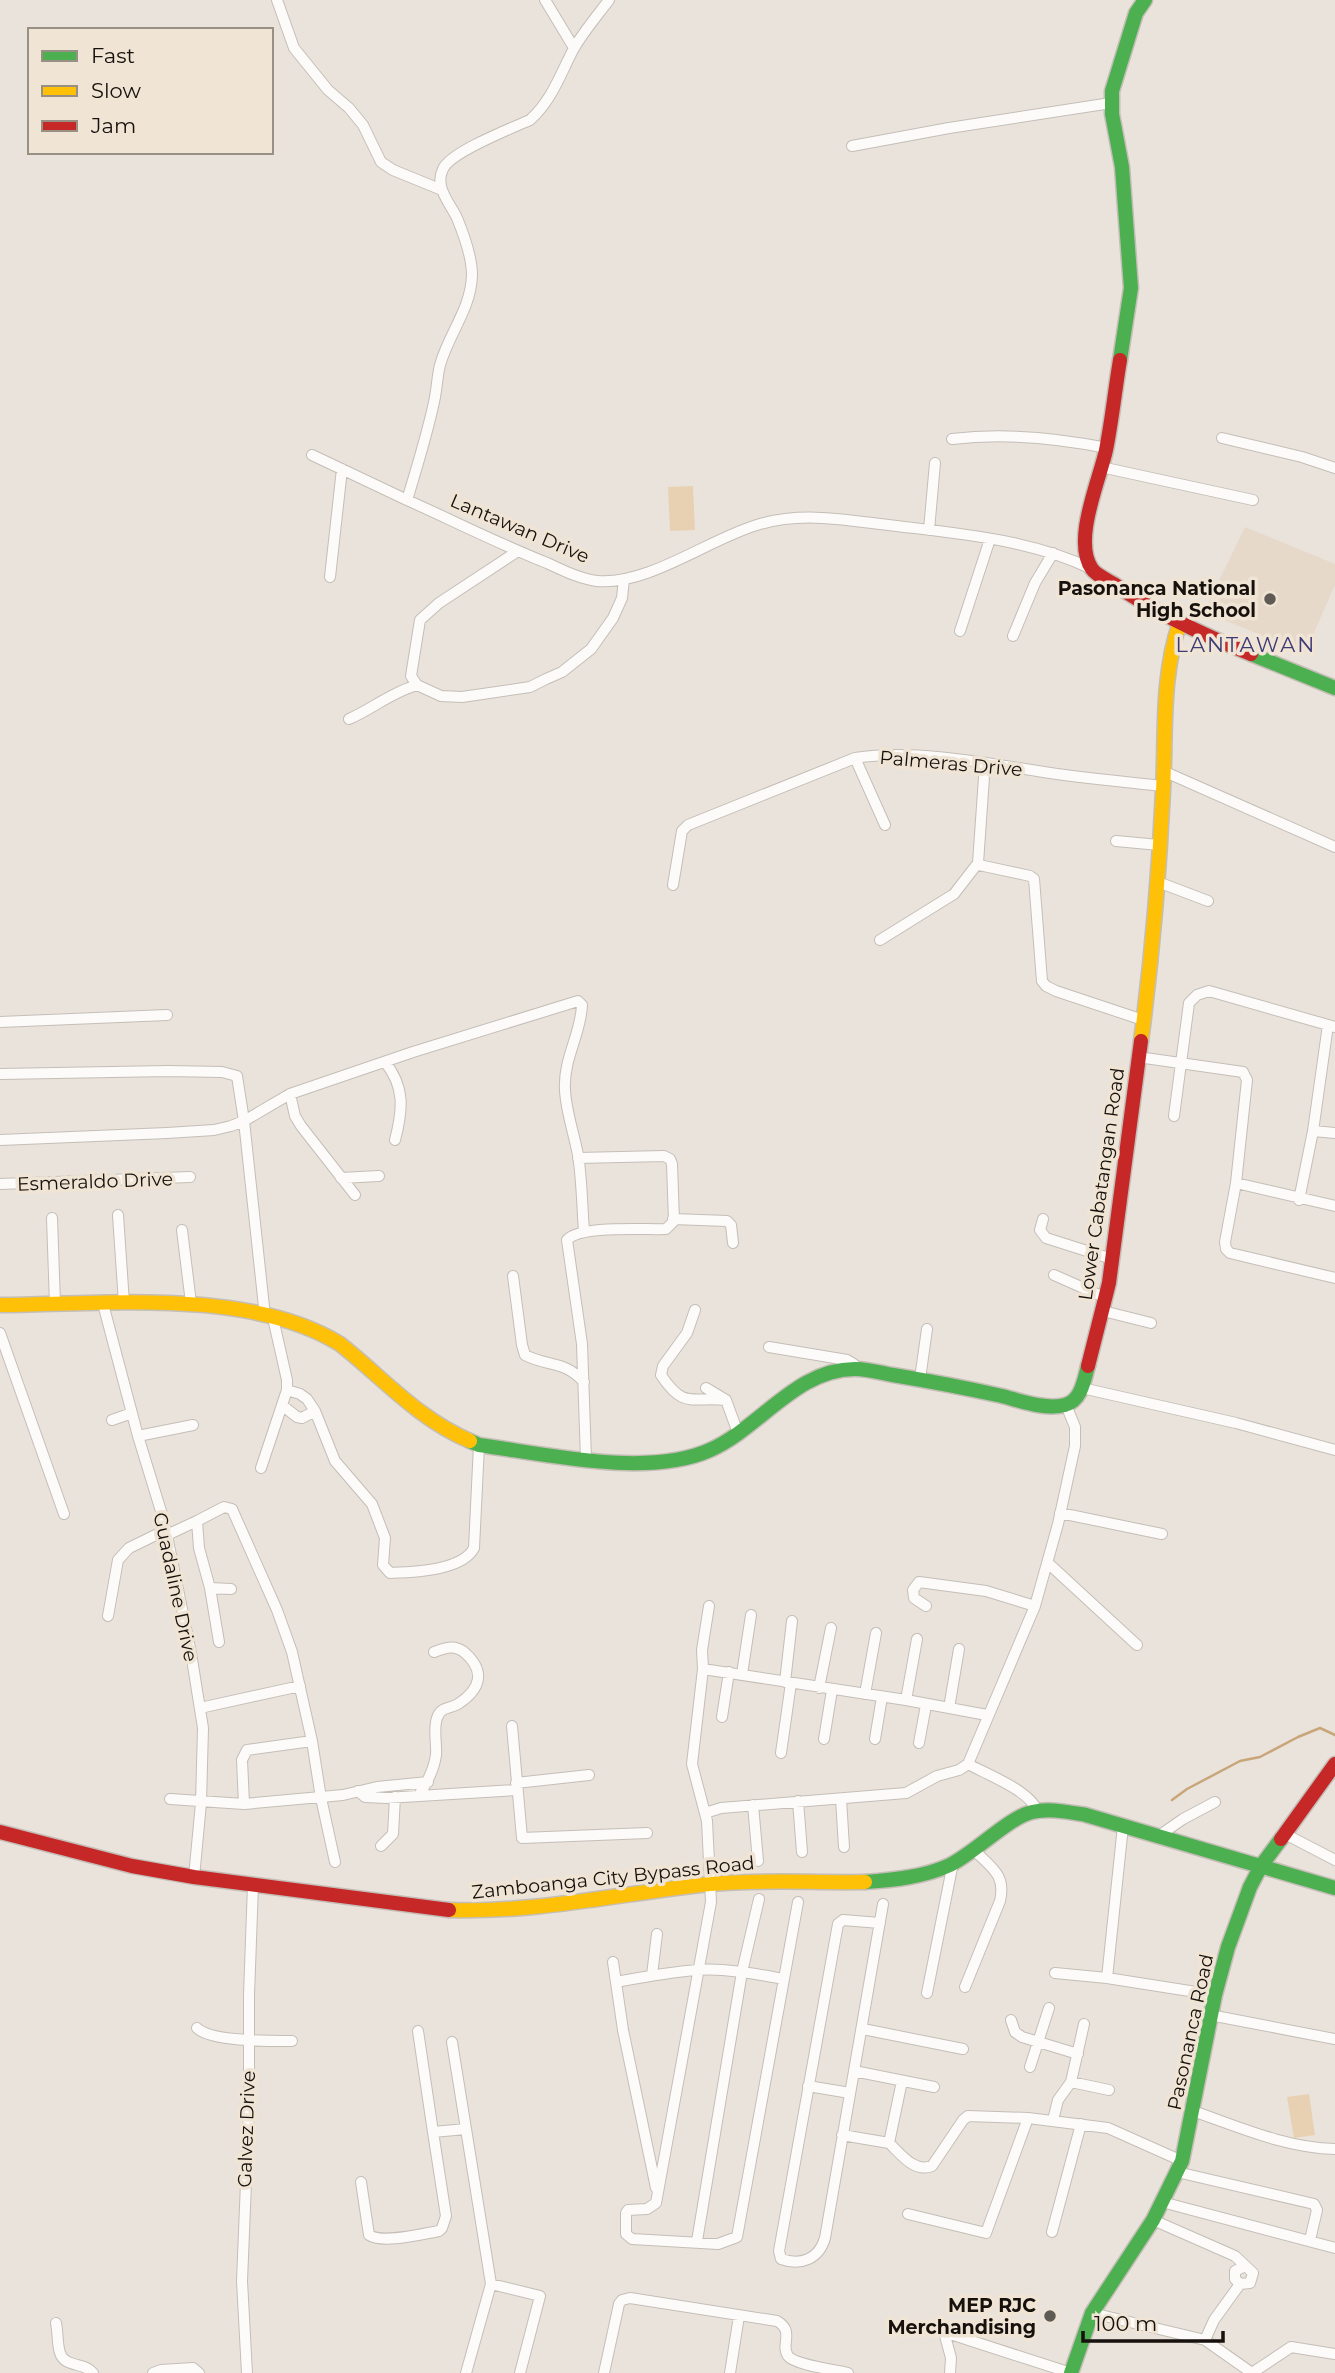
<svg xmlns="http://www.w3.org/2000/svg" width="1335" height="2373" viewBox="0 0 1335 2373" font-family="Montserrat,sans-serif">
	<rect width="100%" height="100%" fill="#eae3db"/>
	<path fill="#e6d9ca" d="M 1245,527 L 1335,564 L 1335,585 L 1305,653 L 1204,612 Z"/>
	<path fill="#e8d1b3" d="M 693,486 L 695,530 L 670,531 L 668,487 Z
		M 1309,2094 L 1315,2135 L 1294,2138 L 1287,2097 Z"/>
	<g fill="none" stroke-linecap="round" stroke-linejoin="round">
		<path stroke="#c8a67a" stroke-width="2.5" d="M 1172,1800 L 1187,1789 L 1240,1761 L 1260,1757 L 1298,1737 L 1320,1728 L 1335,1735"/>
		<g stroke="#c4beb7" stroke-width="12">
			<path id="street" d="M 277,0 L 294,48 L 328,90 L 349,108 L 363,125 L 381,162 L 393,170 L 442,190
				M 545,0 L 574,48
				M 609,0 C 597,16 583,32 573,50 C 560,75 552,100 530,120 C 512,128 450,152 443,169 C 434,187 450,203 457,218 C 464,235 472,257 472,275 C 471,309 449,333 440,365 C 437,377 437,389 434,402 C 427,435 417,467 407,500 C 454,521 499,544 547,563 C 562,570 580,579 597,581 C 648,586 712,537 760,524 C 805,511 851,521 897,526 C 963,534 1032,540 1092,569
				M 852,146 L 949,128 L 1111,103
				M 1222,438 L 1302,457 L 1335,468
				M 952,439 C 1002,433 1057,438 1107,448
				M 312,455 L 407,500
				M 1101,467 L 1253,500
				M 929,530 L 935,463
				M 518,551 L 439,603 L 420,620 L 411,676 L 417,685 L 441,696 L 462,697 L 530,687 L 546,679 L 562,672 L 591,649 L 613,618 L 622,598 L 624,579
				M 330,577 L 342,469
				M 960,631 L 990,539
				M 1013,636 L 1035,583 L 1053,553
				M 349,719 C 372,709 392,692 417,685
				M 855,758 L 885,825
				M 985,763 L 978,863 L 979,865 L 1030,876 L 1034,879 L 1042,981 L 1046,986 L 1056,991 L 1143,1020
				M 1163,771 L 1335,847
				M 1116,841 L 1159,845
				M 1158,882 L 1208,901
				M 673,885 L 682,831 L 688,825 L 855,758 C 908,750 971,760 1025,769 C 1070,777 1117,781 1163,786
				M 880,940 L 954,894 L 978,863
				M 0,1022 L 167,1015
				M 1138,1057 L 1243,1072 L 1247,1080 L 1236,1183 L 1225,1242 L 1226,1249 L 1230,1253 L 1335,1278
				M 385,1062 C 405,1087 403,1109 395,1140
				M 0,1074 L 168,1071 L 222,1072 L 237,1076 L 244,1121 L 265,1316
				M 290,1094 L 295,1116 L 301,1126 L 355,1195
				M 1174,1116 L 1189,1003 L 1197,995 L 1209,991 L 1335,1027
				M 1313,1131 L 1335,1133
				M 0,1140 L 167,1133 L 214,1130 L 231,1126 L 244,1121 L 290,1094 L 413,1052 L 578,1001 L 582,1005 C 581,1034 563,1059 565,1090 C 566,1112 574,1133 578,1155 C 582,1180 582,1206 584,1231
				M 578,1158 L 664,1156 L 670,1159 L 672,1164 L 674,1221 L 666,1229 C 645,1230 580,1225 567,1240 L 582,1344 L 586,1459
				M 341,1178 L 379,1176
				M 1236,1183 L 1335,1206
				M 0,1184 L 190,1177
				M 1299,1200 L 1313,1131 L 1328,1025
				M 118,1215 L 124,1303
				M 52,1218 L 55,1304
				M 673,1219 L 727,1221 L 731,1225 L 733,1243
				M 1043,1219 L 1040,1230 L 1046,1238 L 1112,1259
				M 182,1230 L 191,1303
				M 1054,1275 L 1106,1298
				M 513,1276 L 522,1345 L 525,1355 C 548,1367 564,1360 584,1382
				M 103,1304 L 138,1436 L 164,1521 L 191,1653 L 203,1728 L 201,1803 L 194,1877
				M 695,1310 L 687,1333 L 663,1366 L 661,1375 C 684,1410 692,1396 726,1400
				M 1103,1311 L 1151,1323
				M 0,1333 L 64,1514
				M 769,1347 L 847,1360 L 854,1364 L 855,1369
				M 920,1379 L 927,1329
				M 706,1388 L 726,1400 L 738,1433
				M 1082,1388 L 1236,1423 L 1335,1450
				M 287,1390 L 300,1394 L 307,1399 L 315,1411 L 335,1461 L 372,1504 L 385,1538 L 383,1565 L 390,1573 C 413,1572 462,1571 474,1548 L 479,1445
				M 283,1406 L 297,1417 L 302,1418 L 315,1411
				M 112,1420 L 132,1413
				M 138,1436 L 193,1425
				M 261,1468 L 287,1390 L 287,1380 L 273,1318
				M 1060,1513 L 1162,1534
				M 197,1521 L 224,1507 L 232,1509 L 277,1610 L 292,1652 L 312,1741 L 321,1798 L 335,1862
				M 167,1535 L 197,1521 L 199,1548 L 210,1588 L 231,1589
				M 1048,1563 L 1137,1645
				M 210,1588 L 219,1642
				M 709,1606 L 702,1650 L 703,1669 L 906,1700 L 987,1715
				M 926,1606 L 914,1598 L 913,1590 L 919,1582 L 986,1591 L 1035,1606
				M 108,1616 L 118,1560 L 129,1548 L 166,1530
				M 703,1669 L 692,1764 L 707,1821 L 711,1902 L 656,2203 L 647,2209 L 628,2210 L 626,2213 L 626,2234 L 632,2239 L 718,2244 L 737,2237 L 798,1902
				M 742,1674 L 751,1615
				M 785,1682 L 792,1621
				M 819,1688 L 831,1628
				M 865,1694 L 876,1633
				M 906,1700 L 917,1639
				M 200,1708 L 300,1686
				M 949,1708 L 959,1649
				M 722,1717 L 729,1672
				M 512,1726 L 522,1838 L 647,1833
				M 824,1739 L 832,1690
				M 875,1739 L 882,1697
				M 919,1743 L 926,1705
				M 781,1753 L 791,1683
				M 968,1764 C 986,1774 1031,1791 1037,1811
				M 516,1783 L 589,1775
				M 358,1791 L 365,1797 L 386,1798 L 516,1790
				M 419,1795 C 427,1783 434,1770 436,1755 C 437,1743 433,1730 437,1718 C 441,1706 450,1709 458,1704 C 481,1689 486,1671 464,1652 C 454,1644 445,1648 434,1652
				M 170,1799 L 244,1804 L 343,1795 L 377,1787 L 428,1782
				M 841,1799 L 844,1847
				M 798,1801 L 802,1852
				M 244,1804 L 242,1760 L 247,1750 L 312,1741
				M 753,1805 L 758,1861
				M 705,1813 L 721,1808 L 906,1793 L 937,1776 L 959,1770 L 968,1764 L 1035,1606 L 1058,1524 L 1075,1446 L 1075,1427 L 1066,1405
				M 1285,1834 L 1335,1860
				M 1160,1835 L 1183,1819 L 1215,1802
				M 381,1846 L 393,1834 L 395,1797
				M 880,1923 L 843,1920 L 838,1924 L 779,2251 L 781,2259 C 801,2266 819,2259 825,2238 L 883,1904
				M 613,1962 L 623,2030 L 656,2188
				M 1055,1973 L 1107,1978 L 1215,1995
				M 652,1975 L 657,1934
				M 1107,1978 L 1123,1826
				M 616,1982 C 643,1977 670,1972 697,1970 C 726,1968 756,1974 784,1979
				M 965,1987 L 1000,1901 C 1006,1875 992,1868 975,1851
				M 927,1993 L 953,1863
				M 1210,2015 L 1335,2039
				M 1011,2020 L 1015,2032 L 1022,2037 L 1078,2054
				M 197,2028 C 211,2042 272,2041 292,2041
				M 863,2029 L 963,2049
				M 418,2031 L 433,2132
				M 452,2042 L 491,2284 L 466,2373
				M 1030,2067 L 1049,2008
				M 854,2071 L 934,2087
				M 1071,2082 L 1109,2090
				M 808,2086 L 850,2093
				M 1193,2111 C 1239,2127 1286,2148 1335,2149
				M 1053,2120 L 1058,2100 L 1071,2082 L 1084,2024
				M 842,2135 L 889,2143 L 902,2081
				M 889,2143 C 901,2154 914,2173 932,2166 L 963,2120 L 968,2116 L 1028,2118 L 1108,2128 L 1182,2161
				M 1177,2172 L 1314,2204 L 1317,2210 L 1310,2240
				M 361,2182 L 369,2235 C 382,2244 422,2234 439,2231 L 442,2228 L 446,2216 L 433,2132 L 466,2129
				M 1162,2202 L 1335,2248
				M 908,2214 L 986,2233 L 1028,2118
				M 1153,2220 L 1235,2256 L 1253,2273 L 1250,2283 L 1240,2284 L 1214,2320 L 1205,2340
				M 1052,2232 L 1081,2124
				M 697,2241 L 742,1972 L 759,1899
				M 491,2284 L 540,2296 L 520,2373
				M 1240,2284 L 1235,2279 L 1235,2271 L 1245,2266
				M 1092,2313 L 1205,2340 L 1252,2373
				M 56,2323 C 58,2332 57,2344 60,2353 C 65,2368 85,2362 93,2373
				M 944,2332 L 1071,2373
				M 944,2332 L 951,2358 L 950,2373
				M 153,2373 L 161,2370 L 193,2368 L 199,2373
				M 247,2373 L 242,2281 L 249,2109 L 249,1995 L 253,1885
				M 604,2373 L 619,2304 L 622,2300 L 630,2298 L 777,2321 C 795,2331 780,2345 788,2356 C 795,2365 836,2370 848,2373
				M 730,2373 L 739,2316
				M 1252,2373 L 1291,2347 L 1335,2354"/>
		</g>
		<g stroke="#c4beb7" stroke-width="17">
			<path id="fast" d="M 1120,360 L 1131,288 L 1122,167 L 1112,114 L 1112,91 L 1136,13 L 1145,0
				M 1251,654 L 1335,688
				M 470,1441 L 479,1445 C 545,1454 648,1478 710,1450 C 760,1428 797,1368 856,1369 C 868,1369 881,1373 893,1375 C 929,1381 966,1388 1002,1396 C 1021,1401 1045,1410 1065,1405 C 1081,1401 1084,1381 1088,1366
				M 865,1882 C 893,1880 924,1877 950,1865 C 976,1852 1008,1818 1032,1812 C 1050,1808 1068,1812 1086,1815 L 1335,1888
				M 1071,2373 L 1092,2313 L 1153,2220 L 1182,2161 L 1215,1995 L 1228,1947 L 1250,1887 L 1261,1866 L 1281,1839"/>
		</g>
		<g stroke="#c4beb7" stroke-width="17">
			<path id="slow" d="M 1141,1041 C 1152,958 1159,875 1163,791 C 1166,734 1161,677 1180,622
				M 0,1305 C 104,1304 249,1288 340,1344 C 383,1378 418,1419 470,1441
				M 449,1910 C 538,1913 622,1893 710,1884 C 761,1879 813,1883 865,1882"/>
		</g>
		<g stroke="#c4beb7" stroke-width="17">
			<path id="jam" d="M 1120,360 C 1115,390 1112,420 1106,450 C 1100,479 1072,541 1092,569 C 1096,575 1107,580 1114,584 C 1156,613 1203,635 1251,654
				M 1088,1366 L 1109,1283 L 1141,1041
				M 0,1832 L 132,1866 L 194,1877 L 449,1910
				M 1281,1839 L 1335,1764"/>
		</g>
		<use href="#street" stroke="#fcfbfa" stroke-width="10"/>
		<use href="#fast" stroke="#4caf50" stroke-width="14"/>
		<use href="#slow" stroke="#ffc107" stroke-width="14"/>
		<use href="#jam" stroke="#c62828" stroke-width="14"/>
	</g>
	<g fill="#605a54" stroke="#f0e4d5" stroke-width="2.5">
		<circle cx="1270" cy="599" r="7"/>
		<circle cx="1050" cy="2316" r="7"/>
	</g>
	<g text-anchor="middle" stroke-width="7" stroke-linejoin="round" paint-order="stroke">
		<g font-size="19" fill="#16110c" stroke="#f0e4d5">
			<text transform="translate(520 528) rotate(23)" y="7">Lantawan Drive</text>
			<text transform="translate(951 763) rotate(5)" y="7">Palmeras Drive</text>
			<text transform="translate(95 1181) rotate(-2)" y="7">Esmeraldo Drive</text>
			<text transform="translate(1101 1184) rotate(-82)" y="7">Lower Cabatangan Road</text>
			<text transform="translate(176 1587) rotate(78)" y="7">Guadaline Drive</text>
			<text transform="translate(613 1877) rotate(-6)" y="7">Zamboanga City Bypass Road</text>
			<text transform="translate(1190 2032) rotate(-78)" y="7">Pasonanca Road</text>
			<text transform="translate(246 2129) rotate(-88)" y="7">Galvez Drive</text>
		</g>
		<g font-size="19" font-weight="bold" fill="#16110c" stroke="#f0e4d5" text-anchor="end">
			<text x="1256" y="595">Pasonanca National<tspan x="1256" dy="22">High School</tspan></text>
			<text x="1036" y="2312">MEP RJC<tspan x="1036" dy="22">Merchandising</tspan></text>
		</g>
		<g font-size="21" letter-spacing="2" fill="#3e3b77" stroke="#f0e4d5">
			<text x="1246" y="652">LANTAWAN</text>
		</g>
	</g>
	<rect x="28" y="28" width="245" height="126" fill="#f0e4d5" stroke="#999085" stroke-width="2"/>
	<rect x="42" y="51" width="35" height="10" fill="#4caf50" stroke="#999085" stroke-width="2"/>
	<text x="91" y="63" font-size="21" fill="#16110c">Fast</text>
	<rect x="42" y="86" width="35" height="10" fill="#ffc107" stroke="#999085" stroke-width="2"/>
	<text x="91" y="98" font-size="21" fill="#16110c">Slow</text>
	<rect x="42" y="121" width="35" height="10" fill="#c62828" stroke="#999085" stroke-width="2"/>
	<text x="91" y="133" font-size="21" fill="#16110c">Jam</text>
	<path d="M1083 2331v10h140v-10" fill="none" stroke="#16110c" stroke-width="3.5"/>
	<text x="1094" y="2331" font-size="21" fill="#16110c" stroke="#f0e4d5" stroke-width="5" paint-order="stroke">100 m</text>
</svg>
